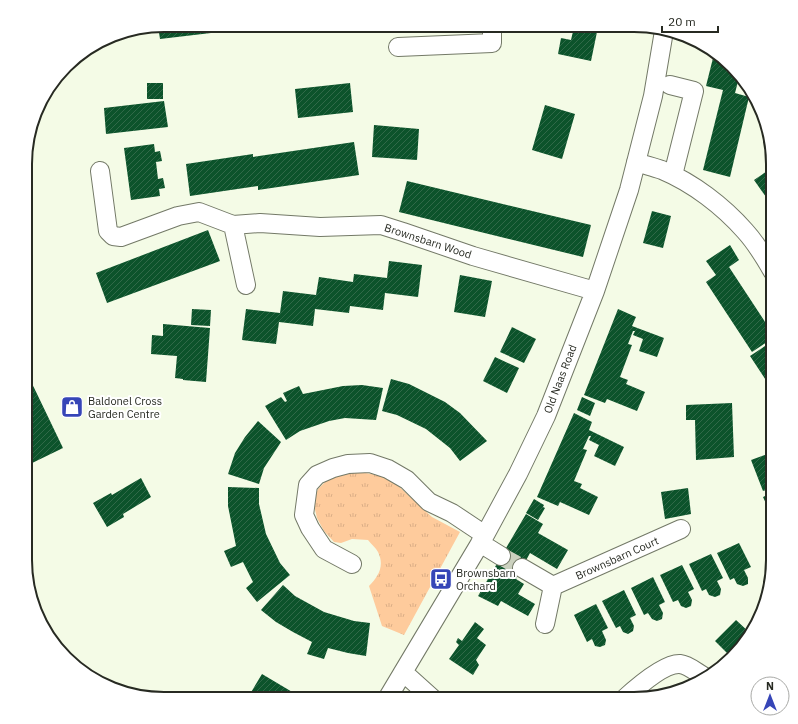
<svg xmlns="http://www.w3.org/2000/svg" width="798" height="724" viewBox="0 0 798 724" font-family="'IBM Plex Sans',sans-serif">
	<defs>
		<pattern id="grass-tufts" width="24" height="20" patternUnits="userSpaceOnUse"><rect width="24" height="20" fill="#fecb9c"/><path d="M3 7l-1-3M5 7V3M7 7l1-3M15 17l-1-3M17 17v-4M19 17l1-3" fill="none" stroke="#daae86"/></pattern>
		<pattern id="building-hatch" width="6" height="6" patternUnits="userSpaceOnUse"><rect width="6" height="6" fill="#0c532b"/><path d="M-1 1l2-2M0 6l6-6M5 7l2-2" fill="none" stroke="#306948"/></pattern>
	</defs>
	<rect width="100%" height="100%" fill="#f4fbe6"/>
	<path fill="url(#grass-tufts)" d="M 359,472 L 378,475 L 392,480 L 432,517 L 460,532 L 404,635 L 382,626 L 369,586 C 378,577 385,566 378,552 C 376,548 371,544 368,540 L 352,539 L 341,543 L 334,542 L 324,531 L 317,518 L 313,501 L 318,489 L 328,479 L 340,473 Z"/>
	<path fill="url(#building-hatch)" d="M 164,25 L 211,25 L 211,33 L 160,39 L 158,26 Z
		M 574,27 L 597,32 L 591,61 L 558,54 L 561,38 L 571,40 Z
		M 714,54 L 740,74 L 735,93 L 749,97 L 730,177 L 703,170 L 723,90 L 706,86 Z
		M 147,83 L 163,83 L 163,99 L 147,99 Z
		M 350,83 L 353,112 L 298,118 L 295,89 Z
		M 164,101 L 168,127 L 106,134 L 104,108 Z
		M 545,105 L 575,114 L 562,159 L 532,150 Z
		M 374,125 L 419,129 L 417,160 L 372,157 Z
		M 354,142 L 359,175 L 258,190 L 258,186 L 190,196 L 186,164 L 253,154 L 253,157 Z
		M 154,144 L 155,152 L 160,151 L 162,161 L 156,162 L 158,179 L 163,178 L 165,188 L 159,189 L 160,196 L 131,200 L 124,148 Z
		M 773,167 L 773,207 L 754,180 Z
		M 407,181 L 591,225 L 583,257 L 399,212 Z
		M 652,211 L 671,216 L 663,248 L 643,243 Z
		M 208,230 L 220,261 L 107,303 L 96,273 Z
		M 730,245 L 739,260 L 729,267 L 773,334 L 773,338 L 752,352 L 706,282 L 716,275 L 706,261 Z
		M 389,261 L 422,265 L 418,297 L 385,293 L 383,310 L 350,306 L 349,313 L 315,309 L 313,326 L 279,322 L 276,344 L 242,340 L 246,309 L 280,313 L 283,291 L 316,295 L 319,277 L 353,282 L 354,274 L 387,278 Z
		M 460,275 L 492,281 L 485,317 L 454,312 Z
		M 192,309 L 211,310 L 210,326 L 191,325 Z
		M 618,309 L 636,317 L 632,326 L 664,338 L 657,357 L 639,351 L 643,339 L 633,335 L 635,331 L 633,331 L 628,344 L 632,345 L 620,377 L 628,380 L 626,384 L 645,392 L 637,411 L 607,399 L 605,403 L 584,395 Z
		M 163,324 L 210,328 L 206,382 L 183,380 L 183,379 L 175,378 L 177,356 L 151,354 L 152,335 L 163,336 Z
		M 512,327 L 536,339 L 524,363 L 500,352 Z
		M 765,346 L 773,359 L 773,391 L 750,356 Z
		M 495,357 L 519,368 L 507,393 L 483,381 Z
		M 26,371 L 63,448 L 26,466 Z
		M 391,379 L 409,384 L 445,402 L 460,413 L 487,441 L 460,461 L 450,448 L 426,429 L 397,415 L 382,411 Z
		M 362,385 L 383,388 L 376,420 L 345,418 L 329,421 L 300,431 L 286,440 L 265,406 L 281,397 L 285,402 L 287,401 L 283,393 L 299,386 L 303,394 L 343,386 Z
		M 582,397 L 595,403 L 590,416 L 577,410 Z
		M 732,403 L 734,457 L 696,460 L 695,420 L 686,420 L 686,405 Z
		M 574,413 L 592,422 L 589,430 L 624,447 L 615,466 L 594,456 L 599,445 L 589,440 L 591,436 L 589,436 L 583,449 L 587,450 L 574,481 L 582,484 L 580,488 L 598,497 L 589,515 L 560,502 L 558,506 L 537,497 Z
		M 258,421 L 281,442 L 264,468 L 259,484 L 228,474 L 235,453 L 245,437 Z
		M 773,452 L 773,488 L 763,491 L 751,460 Z
		M 141,478 L 151,497 L 123,514 L 124,517 L 107,527 L 93,503 L 111,493 L 112,495 Z
		M 228,487 L 259,488 L 259,504 L 266,534 L 280,563 L 290,575 L 257,602 L 246,588 L 253,582 L 243,562 L 231,567 L 224,551 L 236,546 L 228,506 Z
		M 688,488 L 691,514 L 665,519 L 661,492 Z
		M 773,492 L 773,519 L 763,497 Z
		M 534,499 L 544,505 L 543,507 L 545,508 L 538,520 L 526,513 Z
		M 526,514 L 543,524 L 538,533 L 568,550 L 557,569 L 530,553 L 516,579 L 524,584 L 518,594 L 535,604 L 528,616 L 501,601 L 498,606 L 478,596 Z
		M 739,543 L 751,567 L 744,570 L 748,578 L 748,584 L 743,586 L 737,584 L 734,578 L 730,580 L 717,553 Z
		M 711,554 L 723,578 L 717,581 L 721,589 L 720,595 L 715,597 L 709,595 L 706,589 L 702,591 L 689,564 Z
		M 682,565 L 694,589 L 688,592 L 692,600 L 691,606 L 686,608 L 681,606 L 678,600 L 673,602 L 660,575 Z
		M 653,577 L 665,602 L 659,605 L 663,613 L 662,619 L 657,621 L 652,619 L 648,613 L 644,615 L 631,588 Z
		M 283,585 L 295,596 L 324,612 L 354,621 L 370,623 L 366,656 L 348,653 L 328,648 L 324,659 L 307,654 L 312,642 L 293,632 L 276,622 L 261,610 Z
		M 624,590 L 636,615 L 630,618 L 634,626 L 633,631 L 628,634 L 623,632 L 620,626 L 616,628 L 602,601 Z
		M 596,604 L 608,628 L 602,631 L 606,640 L 605,645 L 600,647 L 595,646 L 592,639 L 587,642 L 574,615 Z
		M 736,620 L 750,633 L 731,657 L 715,641 Z
		M 475,622 L 484,629 L 477,638 L 486,645 L 476,660 L 479,665 L 473,675 L 449,659 L 459,645 L 456,642 L 458,638 L 462,641 Z
		M 262,674 L 304,699 L 247,699 Z"/>
	<g fill="none" stroke-linecap="round" stroke-linejoin="round">
		<path stroke="#cbd1bf" stroke-width="18" stroke-dasharray="18 9" stroke-linecap="butt" d="M 501,556 L 522,568"/>
		<g stroke="#737967" stroke-width="20">
			<path id="minor" d="M 398,47 L 492,43 L 492,25
				M 670,85 L 694,91 L 673,175
				M 636,162 C 645,165 654,167 662,170 C 693,183 723,206 745,231 C 756,243 765,258 773,272
				M 100,171 L 108,231 L 113,236 L 121,237 L 178,216 L 199,212 L 233,225 L 260,223 L 320,227 L 381,225 L 403,232 L 473,256 L 595,291
				M 233,225 L 246,285
				M 480,543 L 501,556
				M 352,564 L 324,549 L 310,528 L 304,515 L 308,485 L 317,475 L 333,468 L 348,464 L 370,463 L 388,469 L 407,480 L 429,502 L 452,513 L 485,535
				M 522,568 L 553,586
				M 545,624 L 553,586 L 681,529
				M 403,672 L 433,699
				M 387,699 L 485,535 L 518,474 L 546,416 L 595,291 L 629,190 L 653,96 L 664,31
				M 624,699 C 636,688 664,663 680,664 C 689,665 697,673 705,677"/>
		</g>
		<use href="#minor" stroke="#fff" stroke-width="18"/>
	</g>
	<defs>
		<g id="shop-square" transform="scale(1.15)"><rect x="-9" y="-9" width="18" height="18" rx="4" fill="#3645b7" stroke="#fff"/><path d="M-5-2.5h2.3a2.7 3.5 0 0 1 5.4 0H5L5.5 6h-11ZM-1.5-2.5h3a1.5 2.3 0 0 0-3 0Z" fill="#fff"/></g>
		<g id="bus-square" transform="scale(1.15)"><rect x="-9" y="-9" width="18" height="18" rx="4" fill="#3645b7" stroke="#fff"/><path d="M-5-6H5V4H4V6H2V4H-2V6H-4V4H-5ZM-3.5-4V0h7V-4ZM-3.5 1.2v1.5H-2V1.2ZM2 1.2v1.5H3.5V1.2Z" fill="#fff"/></g>
	</defs>
	<g fill-rule="evenodd">
		<use href="#shop-square" x="72" y="407"/>
		<use href="#bus-square" x="441" y="579"/>
	</g>
	<g text-anchor="middle" stroke-width="4" stroke-linejoin="round" paint-order="stroke">
		<g font-size="11" fill="#272a22" stroke="#fff">
			<text transform="translate(428 241) rotate(18)" y="4">Brownsbarn Wood</text>
			<text transform="translate(560 379) rotate(-69)" y="4">Old Naas Road</text>
			<text transform="translate(617 558) rotate(-24)" y="4">Brownsbarn Court</text>
		</g>
		<g font-size="11" fill="#272a22" stroke="#fff" text-anchor="start">
			<text x="88" y="405">Baldonel Cross<tspan x="88" dy="13">Garden Centre</tspan></text>
			<text x="456" y="577">Brownsbarn<tspan x="456" dy="13">Orchard</tspan></text>
		</g>
	</g>
	<path d="M0 0H798V724H0ZM164 32H634A132 132 0 0 1 766 164V560A132 132 0 0 1 634 692H164A132 132 0 0 1 32 560V164A132 132 0 0 1 164 32Z" fill="#fff" fill-rule="evenodd"/>
	<path fill="none" stroke="#272a22" stroke-width="2" d="M164 32H634A132 132 0 0 1 766 164V560A132 132 0 0 1 634 692H164A132 132 0 0 1 32 560V164A132 132 0 0 1 164 32Z"/>
	<g transform="translate(770 696)"><circle r="19" fill="#ffffff" stroke="#a9aaa7"/>
	<path d="M0-3L7 15L0 10L-7 15Z" fill="#3645b7"/>
	<text y="-6" font-size="11" font-weight="bold" text-anchor="middle" fill="#272a22">N</text>
	</g>
	<path d="M662 26v6h56v-6" fill="none" stroke="#272a22" stroke-width="2"/>
	<text x="668" y="26" font-size="12" fill="#272a22" stroke="#ffffff" stroke-width="3" paint-order="stroke">20 m</text>
</svg>
